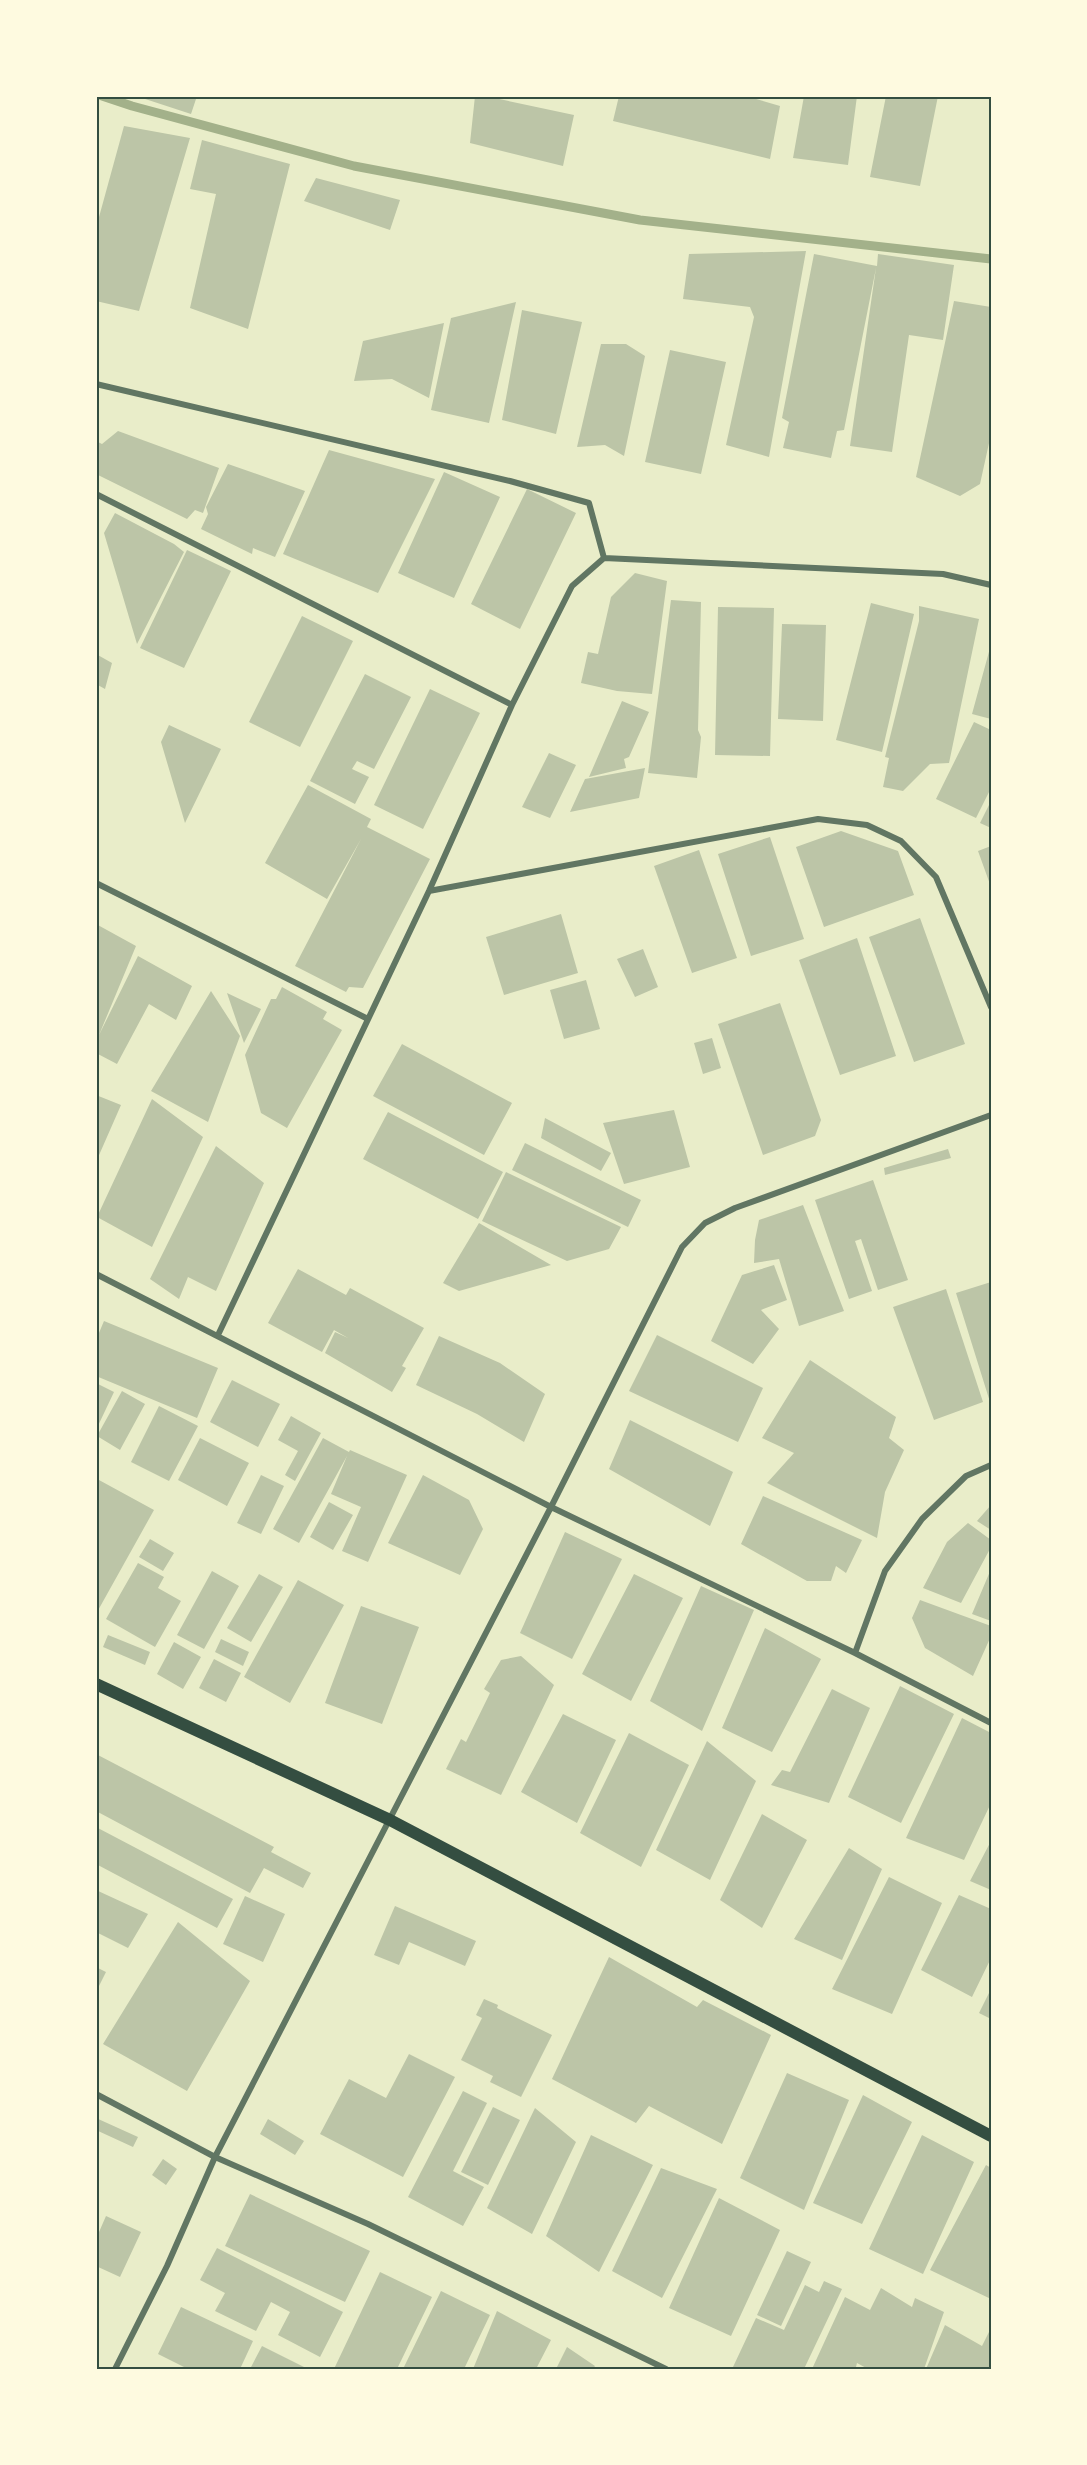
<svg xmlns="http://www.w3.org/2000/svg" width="1087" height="2465" viewBox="0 0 1087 2465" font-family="'Work Sans',sans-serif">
	<rect width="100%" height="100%" fill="#e9edc9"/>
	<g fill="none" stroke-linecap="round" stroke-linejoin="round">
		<path stroke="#a3b18a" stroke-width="9" d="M 102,96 L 132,106 L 354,166 L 640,220 L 991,259"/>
	</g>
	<path fill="#bcc5a7" d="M 136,96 L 197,96 L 191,114 Z
		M 475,96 L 485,96 L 574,115 L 563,166 L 470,143 Z
		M 619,96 L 746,96 L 780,106 L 770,159 L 613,121 Z
		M 804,96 L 857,96 L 848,165 L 793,158 Z
		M 886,96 L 938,96 L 920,186 L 870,177 Z
		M 124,126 L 190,138 L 139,311 L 96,301 L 96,228 Z
		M 202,140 L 290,164 L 248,329 L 190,308 L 216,194 L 190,189 Z
		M 316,178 L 400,200 L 390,230 L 304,201 Z
		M 806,251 L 769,457 L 726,445 L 754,317 L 750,307 L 683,299 L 689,254 Z
		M 814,254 L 877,266 L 878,254 L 954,265 L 943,340 L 909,335 L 892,452 L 850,446 L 876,268 L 844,430 L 837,431 L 831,458 L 783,448 L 789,422 L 782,418 Z
		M 954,301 L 991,307 L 991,434 L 980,484 L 960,496 L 916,477 Z
		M 516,302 L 489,423 L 431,410 L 451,318 Z
		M 522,310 L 582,322 L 556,434 L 502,420 Z
		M 444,323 L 429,398 L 392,379 L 354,381 L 363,341 Z
		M 601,344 L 626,344 L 645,356 L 624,456 L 605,445 L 577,447 Z
		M 670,350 L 726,362 L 701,474 L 645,462 Z
		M 118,431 L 219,468 L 203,513 L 195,510 L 187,519 L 96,474 L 96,441 L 102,444 Z
		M 329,450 L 435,479 L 378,593 L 283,554 Z
		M 228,464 L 305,491 L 275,557 L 253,548 L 252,554 L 201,529 L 208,514 L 206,507 Z
		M 444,472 L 500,497 L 454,598 L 398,573 Z
		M 527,489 L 576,513 L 520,629 L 471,604 Z
		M 115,513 L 174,544 L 184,552 L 137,644 L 104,533 Z
		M 187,550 L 231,571 L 184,668 L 140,648 Z
		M 635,573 L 667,581 L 652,694 L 617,691 L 581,683 L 588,652 L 598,654 L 611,597 Z
		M 671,600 L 701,602 L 698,730 L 701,737 L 697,778 L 648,773 Z
		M 871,603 L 914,614 L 882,752 L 836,740 Z
		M 919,606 L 979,619 L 949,763 L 930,764 L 903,791 L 883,787 L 889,758 L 885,757 L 919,621 Z
		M 718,607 L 774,608 L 770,756 L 715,755 Z
		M 302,616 L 353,641 L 300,747 L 249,722 Z
		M 782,624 L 826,625 L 823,721 L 778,719 Z
		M 990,648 L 991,648 L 991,719 L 972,714 Z
		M 96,654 L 112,663 L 105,689 L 96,684 Z
		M 365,674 L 411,697 L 374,769 L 357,761 L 352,769 L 369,777 L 355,804 L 310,781 Z
		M 430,689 L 480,713 L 423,829 L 374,805 Z
		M 622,701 L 649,712 L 629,757 L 624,759 L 626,768 L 589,777 Z
		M 974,722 L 991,730 L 991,788 L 976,818 L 936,799 Z
		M 169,725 L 221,749 L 185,823 L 161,742 Z
		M 549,753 L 576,765 L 550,818 L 522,807 Z
		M 645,768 L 639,798 L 570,812 L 585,779 Z
		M 308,785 L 371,819 L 367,827 L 430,859 L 363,988 L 349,987 L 346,992 L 295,966 L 361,839 L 327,899 L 265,863 Z
		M 991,801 L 991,828 L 980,823 Z
		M 841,831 L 898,851 L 914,895 L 824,927 L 796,847 Z
		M 770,837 L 804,939 L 751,956 L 718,854 Z
		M 991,846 L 991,887 L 978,851 Z
		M 699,850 L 737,958 L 692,973 L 654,866 Z
		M 561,914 L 578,973 L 504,995 L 486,937 Z
		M 920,918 L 965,1044 L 914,1062 L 869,937 Z
		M 96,924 L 136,946 L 99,1035 L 138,956 L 192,986 L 176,1020 L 149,1004 L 117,1064 L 96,1053 Z
		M 857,938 L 896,1056 L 840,1075 L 799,960 Z
		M 643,949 L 658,987 L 635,997 L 617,959 Z
		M 586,980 L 600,1029 L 564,1039 L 550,990 Z
		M 282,987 L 327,1012 L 323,1019 L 342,1030 L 287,1128 L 261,1113 L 245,1055 L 271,999 L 276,999 Z
		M 211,991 L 240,1036 L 208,1122 L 151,1091 Z
		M 227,993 L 261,1009 L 244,1043 Z
		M 780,1003 L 821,1120 L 815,1136 L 763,1155 L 718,1024 Z
		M 712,1038 L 721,1068 L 703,1074 L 694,1043 Z
		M 402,1044 L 512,1103 L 484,1155 L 373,1096 Z
		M 96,1095 L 121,1105 L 96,1162 Z
		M 152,1099 L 203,1137 L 152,1247 L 97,1217 Z
		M 674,1110 L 690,1167 L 624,1184 L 603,1123 Z
		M 388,1112 L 503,1172 L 478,1219 L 363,1159 Z
		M 545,1118 L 611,1153 L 601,1171 L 541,1138 Z
		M 525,1143 L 641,1200 L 628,1227 L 512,1170 Z
		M 216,1146 L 264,1183 L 216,1291 L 188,1277 L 179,1299 L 150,1279 Z
		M 948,1149 L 951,1158 L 885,1175 L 884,1168 Z
		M 506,1172 L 621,1227 L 609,1249 L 567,1261 L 482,1221 Z
		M 873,1180 L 908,1280 L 878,1290 L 861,1239 L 855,1241 L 872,1291 L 849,1299 L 815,1200 Z
		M 803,1205 L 844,1311 L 799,1326 L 779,1259 L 754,1263 L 755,1240 L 759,1220 Z
		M 479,1223 L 551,1265 L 459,1291 L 443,1283 Z
		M 774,1265 L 787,1300 L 761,1310 L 779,1329 L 753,1364 L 711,1341 L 742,1275 Z
		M 298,1269 L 346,1295 L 350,1288 L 424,1328 L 402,1366 L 406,1368 L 392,1392 L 325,1353 L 335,1332 L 348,1338 L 334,1330 L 322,1352 L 268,1323 Z
		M 991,1282 L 991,1402 L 990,1402 L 956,1293 Z
		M 946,1289 L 983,1402 L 934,1420 L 893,1307 Z
		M 104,1321 L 218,1368 L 197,1418 L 96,1376 L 96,1340 Z
		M 657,1335 L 763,1388 L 738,1442 L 629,1391 Z
		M 439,1336 L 500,1363 L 545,1394 L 524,1442 L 477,1414 L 416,1385 Z
		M 810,1360 L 896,1417 L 889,1438 L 904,1450 L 885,1492 L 877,1538 L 767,1483 L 794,1453 L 762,1438 Z
		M 232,1380 L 280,1404 L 258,1447 L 210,1422 Z
		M 96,1383 L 114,1392 L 96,1430 Z
		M 122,1391 L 145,1404 L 120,1450 L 97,1436 Z
		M 159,1406 L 198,1426 L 169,1481 L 131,1462 Z
		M 291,1416 L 321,1433 L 295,1481 L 285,1475 L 298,1451 L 278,1440 Z
		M 630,1420 L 733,1472 L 710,1526 L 609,1469 Z
		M 200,1438 L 249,1463 L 227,1506 L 178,1480 Z
		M 323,1438 L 349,1452 L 350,1450 L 407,1475 L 368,1562 L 342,1551 L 361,1507 L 331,1494 L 347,1456 L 299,1543 L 273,1529 Z
		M 261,1475 L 284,1486 L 261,1534 L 237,1523 Z
		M 423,1475 L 469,1500 L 483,1529 L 460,1575 L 388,1543 Z
		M 99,1480 L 154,1510 L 96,1614 L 96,1485 Z
		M 763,1496 L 862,1540 L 846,1573 L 836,1566 L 831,1581 L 807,1581 L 741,1544 Z
		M 329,1502 L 353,1515 L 333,1550 L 310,1537 Z
		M 991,1505 L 991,1530 L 977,1521 Z
		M 968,1523 L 991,1540 L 991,1547 L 961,1603 L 923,1588 L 947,1542 Z
		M 565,1532 L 622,1559 L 572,1659 L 520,1633 Z
		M 150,1539 L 174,1553 L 163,1571 L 139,1557 Z
		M 138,1563 L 164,1577 L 158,1588 L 181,1601 L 155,1647 L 106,1619 Z
		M 991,1569 L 991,1621 L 972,1614 Z
		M 212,1571 L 239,1586 L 204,1649 L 177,1635 Z
		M 259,1574 L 283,1587 L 251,1642 L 227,1628 Z
		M 634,1574 L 683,1598 L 631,1701 L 582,1674 Z
		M 298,1580 L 344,1605 L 290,1703 L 244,1677 Z
		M 701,1586 L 754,1610 L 702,1731 L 650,1701 Z
		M 920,1600 L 991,1626 L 991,1636 L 973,1676 L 925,1648 L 912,1618 Z
		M 361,1606 L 419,1627 L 382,1724 L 325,1703 Z
		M 765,1628 L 821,1659 L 772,1752 L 722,1728 Z
		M 108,1635 L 150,1652 L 145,1665 L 103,1647 Z
		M 221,1639 L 249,1652 L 243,1666 L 215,1652 Z
		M 174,1642 L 201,1657 L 183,1689 L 157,1674 Z
		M 521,1656 L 554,1685 L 501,1795 L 446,1769 L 461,1739 L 466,1742 L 490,1693 L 484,1689 L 501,1660 Z
		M 214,1659 L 241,1673 L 226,1702 L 199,1688 Z
		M 900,1686 L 954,1714 L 901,1823 L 848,1797 Z
		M 832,1689 L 870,1708 L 829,1803 L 771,1785 L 782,1770 L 790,1772 Z
		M 563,1714 L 616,1740 L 577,1823 L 521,1792 Z
		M 962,1718 L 991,1733 L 991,1803 L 964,1860 L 906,1838 Z
		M 629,1733 L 689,1765 L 641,1867 L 580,1833 Z
		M 707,1741 L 756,1781 L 710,1880 L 656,1850 Z
		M 96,1754 L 274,1847 L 271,1852 L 311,1873 L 303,1888 L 264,1868 L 250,1893 L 96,1811 Z
		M 762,1814 L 807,1840 L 762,1928 L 720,1900 Z
		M 96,1827 L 233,1899 L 217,1928 L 96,1864 Z
		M 991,1841 L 991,1890 L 970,1881 Z
		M 849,1848 L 882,1869 L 842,1960 L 794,1939 Z
		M 889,1877 L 942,1903 L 892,2014 L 832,1989 Z
		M 96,1890 L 148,1914 L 128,1948 L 96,1932 Z
		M 959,1895 L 991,1909 L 991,1958 L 972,1997 L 921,1970 Z
		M 245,1896 L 285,1914 L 263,1962 L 223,1944 Z
		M 395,1906 L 476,1941 L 465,1966 L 409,1942 L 399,1965 L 374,1955 Z
		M 178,1922 L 250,1981 L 187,2091 L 103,2044 Z
		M 609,1957 L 697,2007 L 703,2000 L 771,2035 L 722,2144 L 649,2106 L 636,2123 L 552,2079 Z
		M 96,1967 L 106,1972 L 96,1992 Z
		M 991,1989 L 991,2019 L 979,2013 Z
		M 484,1999 L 498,2005 L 497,2008 L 552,2035 L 521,2097 L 490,2082 L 493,2076 L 461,2060 L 482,2018 L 476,2015 Z
		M 409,2054 L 455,2077 L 403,2177 L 320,2134 L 349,2079 L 386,2098 Z
		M 787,2073 L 849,2100 L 804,2210 L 740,2178 Z
		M 463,2091 L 487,2103 L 453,2171 L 484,2187 L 463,2226 L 408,2197 Z
		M 863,2095 L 912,2122 L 862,2224 L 813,2203 Z
		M 493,2107 L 520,2120 L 488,2185 L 461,2172 Z
		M 535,2108 L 576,2142 L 532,2234 L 487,2208 Z
		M 96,2118 L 138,2137 L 133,2147 L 96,2130 Z
		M 268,2119 L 304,2141 L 295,2155 L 260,2134 Z
		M 591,2135 L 653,2165 L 599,2272 L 546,2236 Z
		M 922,2135 L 974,2162 L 923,2274 L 869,2249 Z
		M 163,2159 L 177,2169 L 166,2185 L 152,2175 Z
		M 986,2165 L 991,2168 L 991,2299 L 930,2270 Z
		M 661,2168 L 717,2189 L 662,2298 L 612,2271 Z
		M 250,2194 L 370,2251 L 345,2302 L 225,2246 Z
		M 719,2198 L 780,2230 L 731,2336 L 669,2308 Z
		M 106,2216 L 141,2232 L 120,2277 L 96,2266 L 96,2239 Z
		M 217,2248 L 343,2312 L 320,2357 L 278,2335 L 290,2312 L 271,2302 L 256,2331 L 215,2311 L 225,2293 L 200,2280 Z
		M 787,2251 L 811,2262 L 781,2326 L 757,2315 Z
		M 380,2272 L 432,2297 L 397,2369 L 334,2369 Z
		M 824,2281 L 842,2289 L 804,2369 L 737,2369 L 733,2367 L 756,2318 L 784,2330 L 805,2285 L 819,2292 Z
		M 881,2288 L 912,2307 L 915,2298 L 944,2312 L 924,2369 L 868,2369 L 857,2363 L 856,2367 L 859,2369 L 812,2369 L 845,2297 L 870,2310 Z
		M 441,2291 L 490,2315 L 464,2369 L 403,2369 Z
		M 181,2307 L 253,2341 L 240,2369 L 188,2369 L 158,2354 Z
		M 497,2311 L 551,2340 L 536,2369 L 473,2369 Z
		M 945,2325 L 982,2346 L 991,2328 L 991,2369 L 926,2369 Z
		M 262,2346 L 308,2369 L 250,2369 Z
		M 567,2347 L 595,2366 L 593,2369 L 556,2369 Z"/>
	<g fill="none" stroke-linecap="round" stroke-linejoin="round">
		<path stroke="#617663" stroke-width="6" d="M 96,384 L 510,481 L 589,503 L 604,558
			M 96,494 L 512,705
			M 96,883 L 368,1019
			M 429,891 L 818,819 L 867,825 L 901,841 L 936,877 L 991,1007
			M 96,1274 L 551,1507 L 855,1653 L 991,1723
			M 218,1335 L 429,891 L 512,705 L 572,586 L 604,558 L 943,574 L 991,585
			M 855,1653 L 885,1571 L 922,1519 L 966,1476 L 991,1465
			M 96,2094 L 215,2157 L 368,2224 L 666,2369
			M 115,2369 L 167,2266 L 215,2157 L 551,1507 L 682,1247 L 705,1223 L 735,1208 L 991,1115"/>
		<path stroke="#344e41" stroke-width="12" d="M 96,1684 L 390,1820 L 991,2136"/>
	</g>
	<rect width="1087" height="2465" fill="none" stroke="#fefae0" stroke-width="195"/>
	<rect x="98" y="98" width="892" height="2270" fill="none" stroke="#344e41" stroke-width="2"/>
</svg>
